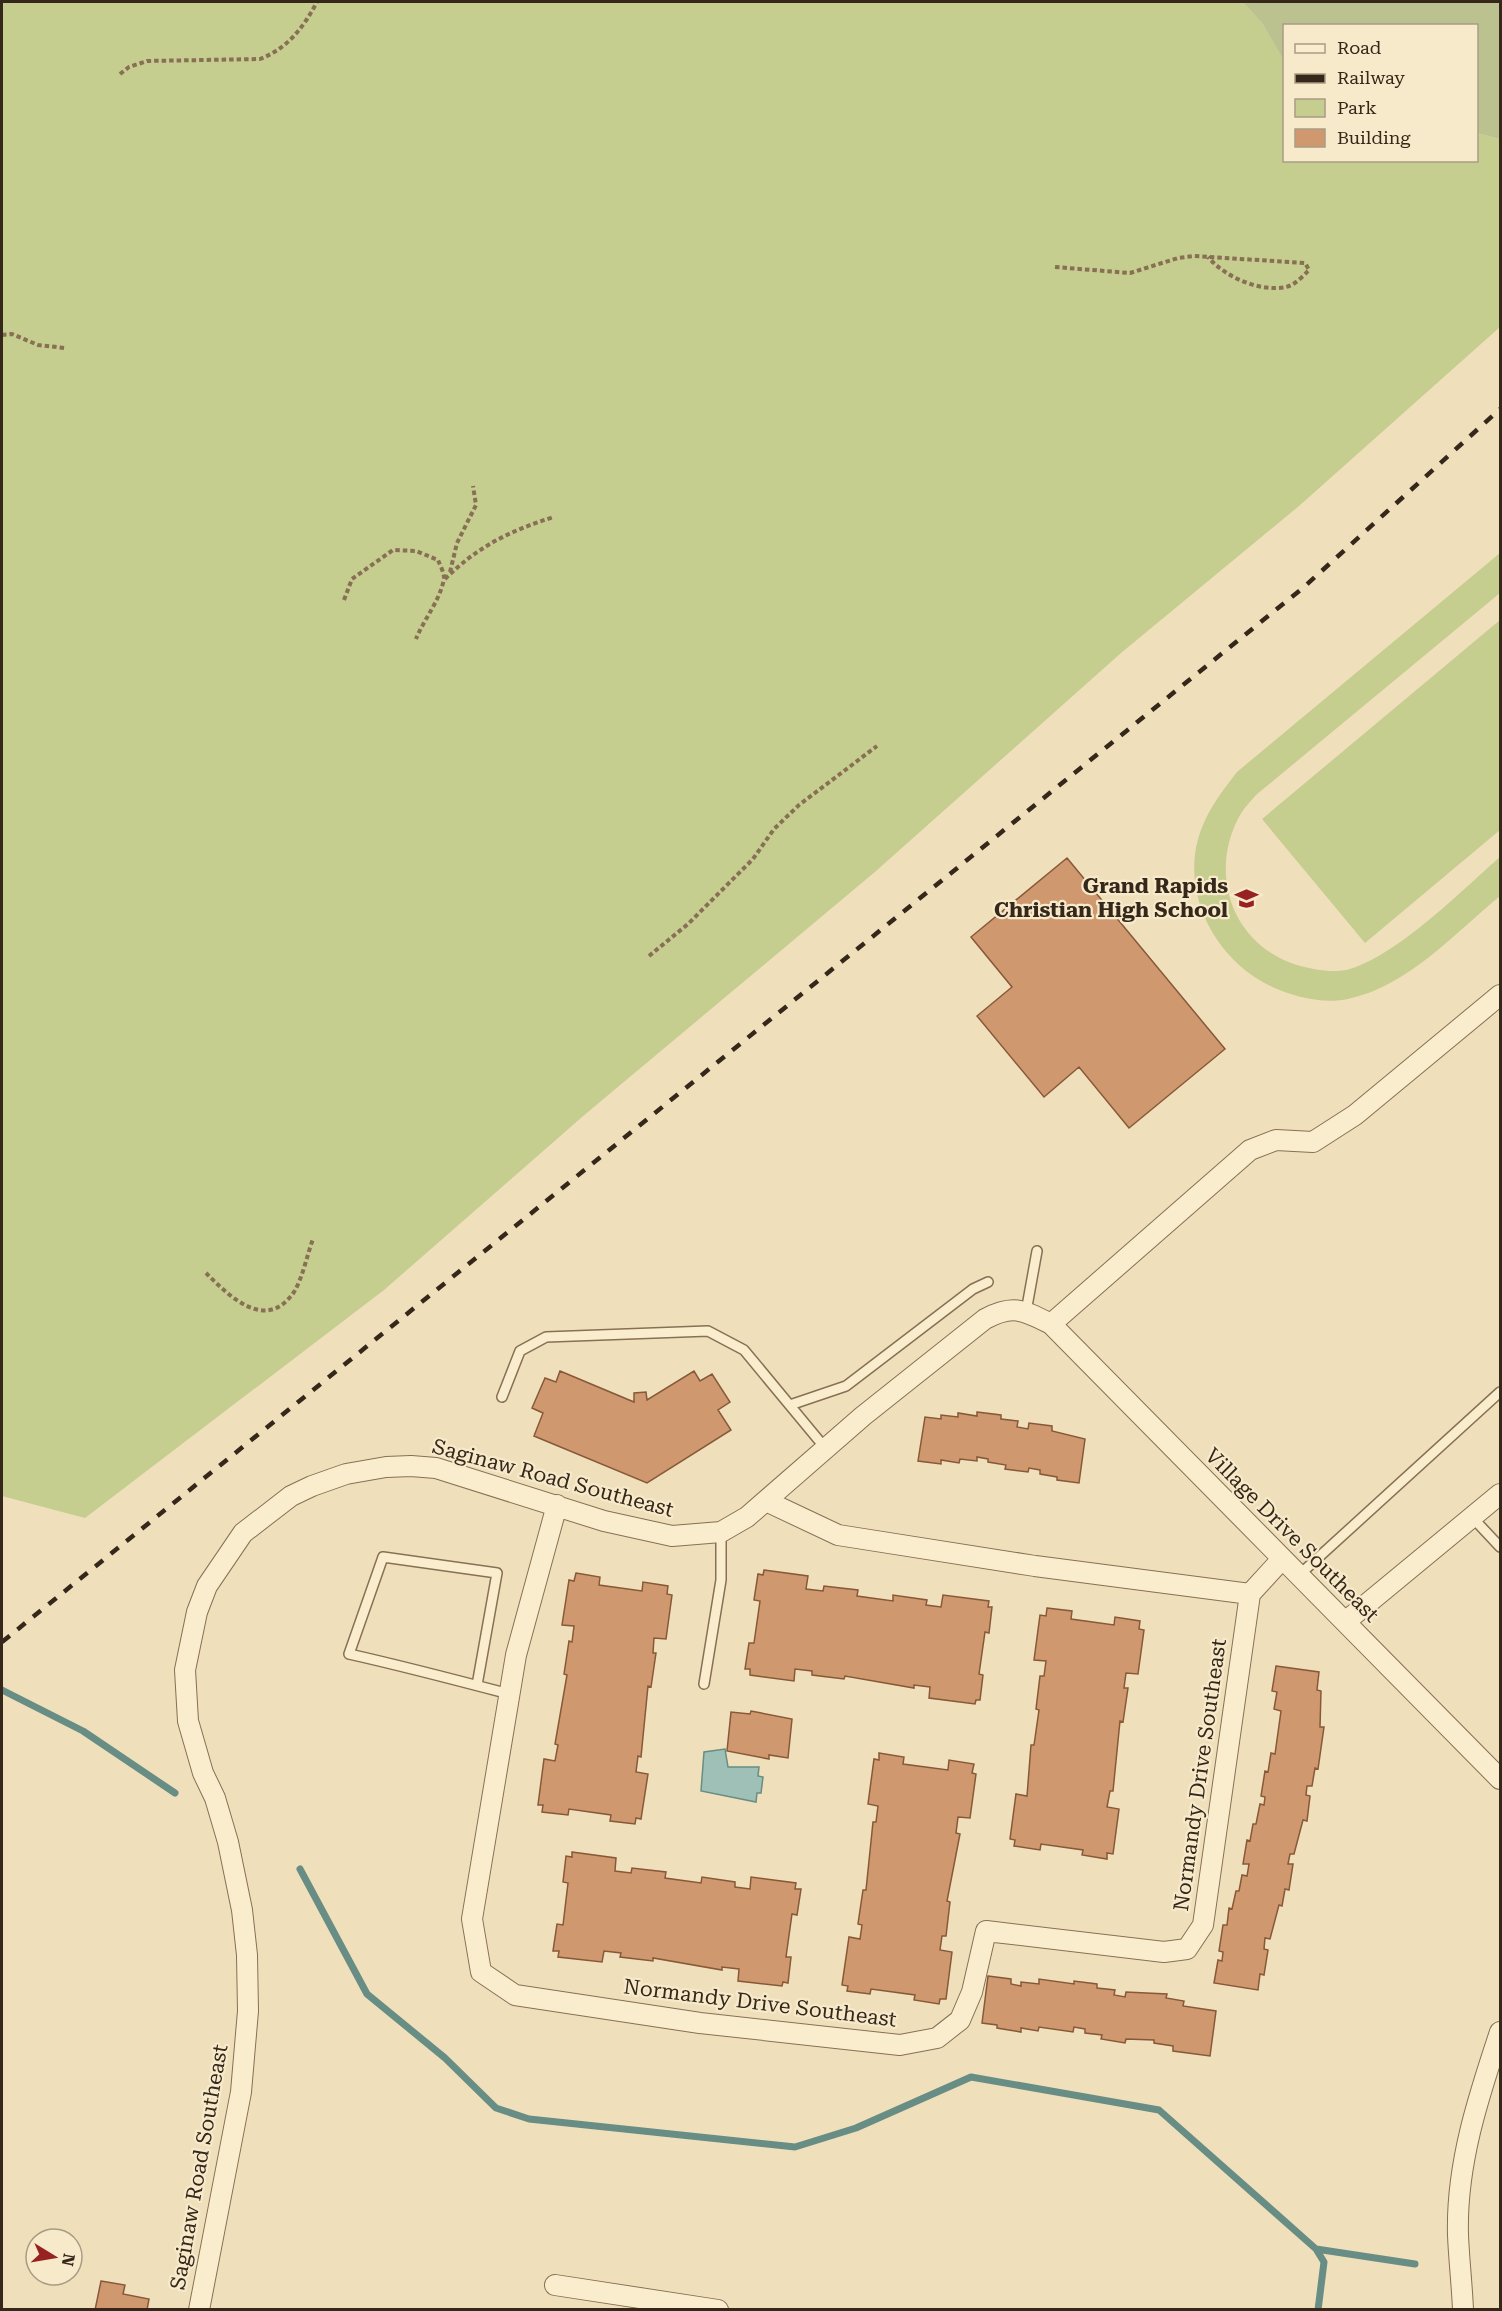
<svg xmlns="http://www.w3.org/2000/svg" width="1502" height="2311" viewBox="0 0 1502 2311" font-family="'Roboto Serif',serif">
	<style>
		.green { fill: #c5cd8f }
		.cemetery { fill: #bbc18f }
		.water { fill: #9fc0b7; stroke: #678d84; stroke-width: 1.5 }
		.lines { fill: none; stroke-linecap: round; stroke-linejoin: round }
		.stream { stroke: #678d84; stroke-width: 7 }
		.building { fill: #d0986f; stroke: #875939; stroke-width: 1.5 }
		.lane-casing { stroke: #877054; stroke-width: 12 }
		.street-casing { stroke: #877054; stroke-width: 22 }
		.path { stroke: #877054; stroke-width: 4; stroke-dasharray: 4.5 3; stroke-linecap: butt }
		.lane { stroke: #faedce; stroke-width: 9 }
		.street { stroke: #faedce; stroke-width: 20 }
		.rail { stroke: #35271a; stroke-width: 4.5; stroke-dasharray: 10 10; stroke-linecap: butt }
		.labels { text-anchor: middle; stroke-width: 4.5; stroke-linejoin: round; paint-order: stroke }
		.poi-label { font-size: 21px; font-weight: bold; fill: #35271a; stroke: #f7eacb; text-anchor: end }
		.street-label { font-size: 21px; fill: #35271a; stroke: #f7eacb }
	</style>
	<rect width="100%" height="100%" fill="#efe0bb"/>
	<path class="green" d="M2,2H1243L1262,23L1284,61V160H1476L1477,133L1500,139V327L1299,506L1121,653L876,871L582,1117L384,1290L85,1518L2,1496Z
		M1500,553V593L1256,795C1250,802 1243,809 1239,817C1208,875 1233,945 1297,965C1312,969 1330,973 1346,970C1395,958 1461,891 1500,857V896C1454,934 1408,986 1348,999C1320,1005 1285,995 1261,981C1209,951 1178,883 1203,825C1211,805 1224,789 1237,772Z
		M1500,620V830L1365,943L1262,819Z"/>
	<path class="cemetery" d="M1243,2H1500V139L1477,133L1476,26H1284V61L1262,23Z"/>
	<path class="water" d="M725,1749L728,1767H759L758,1776L763,1777L761,1793H757L756,1802L701,1791L704,1752Z"/>
	<g class="lines">
		<path class="stream" d="M2,1690L83,1731L175,1793
			M300,1869L367,1994L445,2058L496,2108L529,2119L795,2147L856,2128L971,2077L1159,2110L1316,2249L1415,2264
			M1316,2249L1324,2262L1318,2310"/>
	</g>
	<path class="building" d="M1067,858L1225,1049L1129,1128L1079,1067L1044,1097L977,1016L1012,987L971,937Z
		M560,1371L634,1402V1393L646,1392L647,1400L694,1371L700,1381L712,1374L730,1402L718,1410L731,1430L647,1483L534,1436L543,1413L532,1408L545,1378L556,1382Z
		M977,1412L1001,1415V1419L1018,1421L1017,1427L1028,1429L1029,1423L1052,1426V1431L1085,1439L1079,1483L1057,1480V1477L1040,1474V1470L1029,1468L1028,1472L1005,1469L1006,1465L988,1462V1459L977,1457V1461L960,1459L959,1463L941,1460V1464L918,1461L925,1417L941,1419V1415L958,1417V1413L977,1416Z
		M764,1570L808,1576L806,1589L823,1591L824,1586L858,1590L857,1596L893,1601V1595L927,1600L926,1605L941,1607L943,1595L989,1601L988,1607H992L989,1633L985,1632L979,1674L983,1675L980,1700H976L975,1704L929,1698L930,1687L914,1685V1688L845,1676L844,1679L812,1675V1671L795,1669L794,1681L750,1675V1669H745L749,1643H754L760,1601L754,1600L758,1574L763,1575Z
		M576,1573L600,1577L599,1585L642,1591L643,1582L668,1586L667,1594L672,1595L666,1639L654,1638L653,1653H656L651,1687L648,1686L641,1757L638,1756L636,1772L648,1774L641,1819L636,1818L635,1824L610,1821L611,1815L569,1809L568,1815L542,1812L543,1805H538L544,1759L555,1761L558,1745L555,1744L567,1675L564,1674L569,1641L572,1642L574,1626L562,1625L569,1580L574,1581Z
		M1047,1608L1072,1611L1071,1619L1114,1625L1115,1617L1140,1621L1139,1629L1144,1630L1138,1674L1126,1673L1124,1688H1128L1123,1722L1120,1721L1113,1791H1110L1107,1807L1119,1809L1113,1854L1107,1853V1859L1082,1855L1083,1850L1041,1844L1040,1850L1014,1846L1015,1840L1010,1839L1016,1794L1027,1796L1031,1745H1034L1039,1710L1036,1709L1040,1676H1044L1046,1661L1034,1660L1040,1615L1046,1616Z
		M1276,1666L1319,1672L1317,1690L1321,1691L1320,1727H1324L1318,1769L1315,1768L1312,1786H1307L1306,1795L1310,1796L1307,1821L1303,1820L1294,1854H1290L1288,1864H1293L1289,1890L1285,1889L1282,1906L1279,1905L1270,1939L1265,1938L1264,1949L1268,1950L1264,1975L1260,1974L1258,1990L1214,1983L1218,1960L1222,1961L1223,1952L1219,1951L1223,1925H1227L1229,1908L1232,1909L1236,1891H1239L1242,1875L1247,1876L1249,1864H1243L1247,1840L1250,1841L1253,1824H1256L1260,1804L1264,1805L1265,1797L1261,1796L1265,1771L1268,1772L1271,1753L1275,1754L1281,1711L1274,1709L1277,1692L1272,1691Z
		M751,1711L792,1719L788,1758L769,1755V1759L727,1751L731,1712L750,1714Z
		M879,1753L904,1757L903,1764L948,1770L949,1760L974,1764L972,1773L976,1774L970,1818L958,1817L956,1833L960,1834L947,1901L950,1902L946,1936H942L940,1950L952,1952L946,1999H940L939,2004L914,2000L915,1995L871,1989L870,1994L847,1991L848,1986L842,1985L849,1937L860,1939L862,1925L858,1924L863,1890H866L873,1822H876L878,1806L868,1804L874,1759L879,1760Z
		M572,1852L616,1858L615,1871L631,1873L632,1868L666,1872L665,1878L701,1883L702,1877L735,1882V1887L750,1889L751,1877L796,1883L795,1889H801L797,1915L792,1914L786,1957H791L788,1983L783,1982L782,1986L738,1981L739,1969L722,1967V1970L653,1958V1961L620,1957L621,1953L604,1951L602,1962L558,1957L559,1951H553L557,1924L563,1925L568,1883L563,1882L566,1856L572,1857Z
		M988,1976L1011,1979V1984L1021,1986V1982L1039,1984V1979L1074,1984V1981L1097,1984V1988L1115,1990L1114,1995L1125,1997L1126,1992L1167,1994L1166,1998L1184,2001L1183,2006L1216,2011L1210,2056L1173,2051V2046L1154,2043V2040L1126,2039L1125,2043L1101,2039L1102,2035L1085,2033V2029L1074,2027L1073,2032L1039,2027L1038,2031L1021,2028V2032L997,2028V2025L982,2023Z
		M101,2281L125,2285L123,2294L149,2299L147,2310H95Z"/>
	<g class="lines">
		<defs>
			<path id="lane" d="M1026,1312L1037,1251
				M502,1397L520,1351L546,1337L708,1331L744,1350L826,1449
				M790,1405L846,1386L973,1289L988,1282
				M1472,1517L1500,1547
				M1298,1576L1500,1392
				M704,1684L721,1580V1532
				M477,1685L497,1573L383,1557L349,1654C403,1666 456,1680 509,1694"/>
			<path id="street" d="M1051,1324L1250,1150L1276,1140L1313,1142L1355,1115L1500,995
				M766,1501L838,1535L1035,1566L1250,1594L1282,1559
				M557,1505L516,1655L472,1919L481,1972L515,1995L700,2023L900,2045L937,2038L960,2020L972,1992L986,1931L1164,1952L1187,1949L1203,1925L1250,1594
				M1345,1622L1500,1494
				M555,2285L718,2310
				M199,2310L241,2092L248,2011L247,1955L242,1910L228,1842L215,1798L203,1773L188,1721L185,1670L197,1612L207,1586L243,1533L291,1496L312,1486L346,1474L386,1467L411,1466L436,1468L604,1521L672,1536L721,1532L747,1517L863,1416L985,1319C1013,1304 1023,1310 1051,1324L1500,1779
				M1463,2310C1462,2285 1459,2260 1458,2235C1456,2165 1478,2098 1500,2032"/>
		</defs>
		<use href="#lane" class="lane-casing"/>
		<use href="#street" class="street-casing"/>
		<path class="path" d="M120,74L129,67L147,61L260,59C288,48 303,28 317,2
			M1055,267L1130,273L1178,258L1194,256L1305,263L1309,270C1303,276 1295,285 1286,287C1260,292 1226,278 1208,257
			M2,335L12,334L38,345L65,348
			M450,572L457,543L476,505L473,486
			M445,579C477,547 511,530 554,517
			M344,600L352,579L393,550L416,551L438,560C440,565 444,572 444,578C441,599 424,619 416,639
			M649,956L688,924L753,859L774,829L799,805L877,746
			M206,1273C229,1296 266,1333 294,1292C303,1277 307,1255 313,1239"/>
		<use href="#lane" class="lane"/>
		<use href="#street" class="street"/>
		<path class="rail" d="M2,1642L1304,587L1500,409"/>
	</g>
	<defs>
		<symbol id="school-bare" viewBox="-9 -9 18 18"><path d="M0-5L7-2L0 1L-7-2ZM-4 1L0 2.5L4 1V4Q0 6-4 4Z" fill="#982222" stroke="#f7eacb" stroke-width="2.5" paint-order="stroke"/></symbol>
	</defs>
	<g fill-rule="evenodd">
		<use href="#school-bare" x="1230" y="882" width="33" height="33"/>
	</g>
	<g class="labels">
		<g class="poi-label">
			<text x="1228" y="893">Grand Rapids<tspan x="1228" dy="24">Christian High School</tspan></text>
		</g>
		<g class="street-label">
			<text transform="translate(553 1478) rotate(15)" y="7">Saginaw Road Southeast</text>
			<text transform="translate(1292 1535) rotate(45)" y="7">Village Drive Southeast</text>
			<text transform="translate(1200 1775) rotate(-82)" y="7">Normandy Drive Southeast</text>
			<text transform="translate(760 2003) rotate(7)" y="7">Normandy Drive Southeast</text>
			<text transform="translate(199 2167) rotate(-80)" y="7">Saginaw Road Southeast</text>
		</g>
	</g>
	<rect width="1502" height="2311" fill="none" stroke="#35271a" stroke-width="6"/>
	<rect x="1283" y="24" width="195" height="138" fill="#f7eacb" stroke="#a99c84" stroke-width="1.5"/>
	<rect x="1295" y="44" width="30" height="9" fill="#faedce" stroke="#a99c84" stroke-width="1.5"/>
	<text x="1337" y="54" font-size="18" fill="#35271a">Road</text>
	<rect x="1295" y="74" width="30" height="9" fill="#35271a" stroke="#a99c84" stroke-width="1.5"/>
	<text x="1337" y="84" font-size="18" fill="#35271a">Railway</text>
	<rect x="1295" y="99" width="30" height="18" fill="#c5cd8f" stroke="#a99c84" stroke-width="1.5"/>
	<text x="1337" y="114" font-size="18" fill="#35271a">Park</text>
	<rect x="1295" y="129" width="30" height="18" fill="#d0986f" stroke="#a99c84" stroke-width="1.5"/>
	<text x="1337" y="144" font-size="18" fill="#35271a">Building</text>
	<g transform="translate(54 2257) rotate(101)"><circle r="28" fill="#f7eacb" stroke="#a99c84" stroke-width="1.5"/>
	<path d="M0-4.5L10 22L0 15L-10 22Z" fill="#982222"/>
	<text y="-9" font-size="16" font-weight="bold" text-anchor="middle" fill="#35271a">N</text>
	</g>
</svg>
